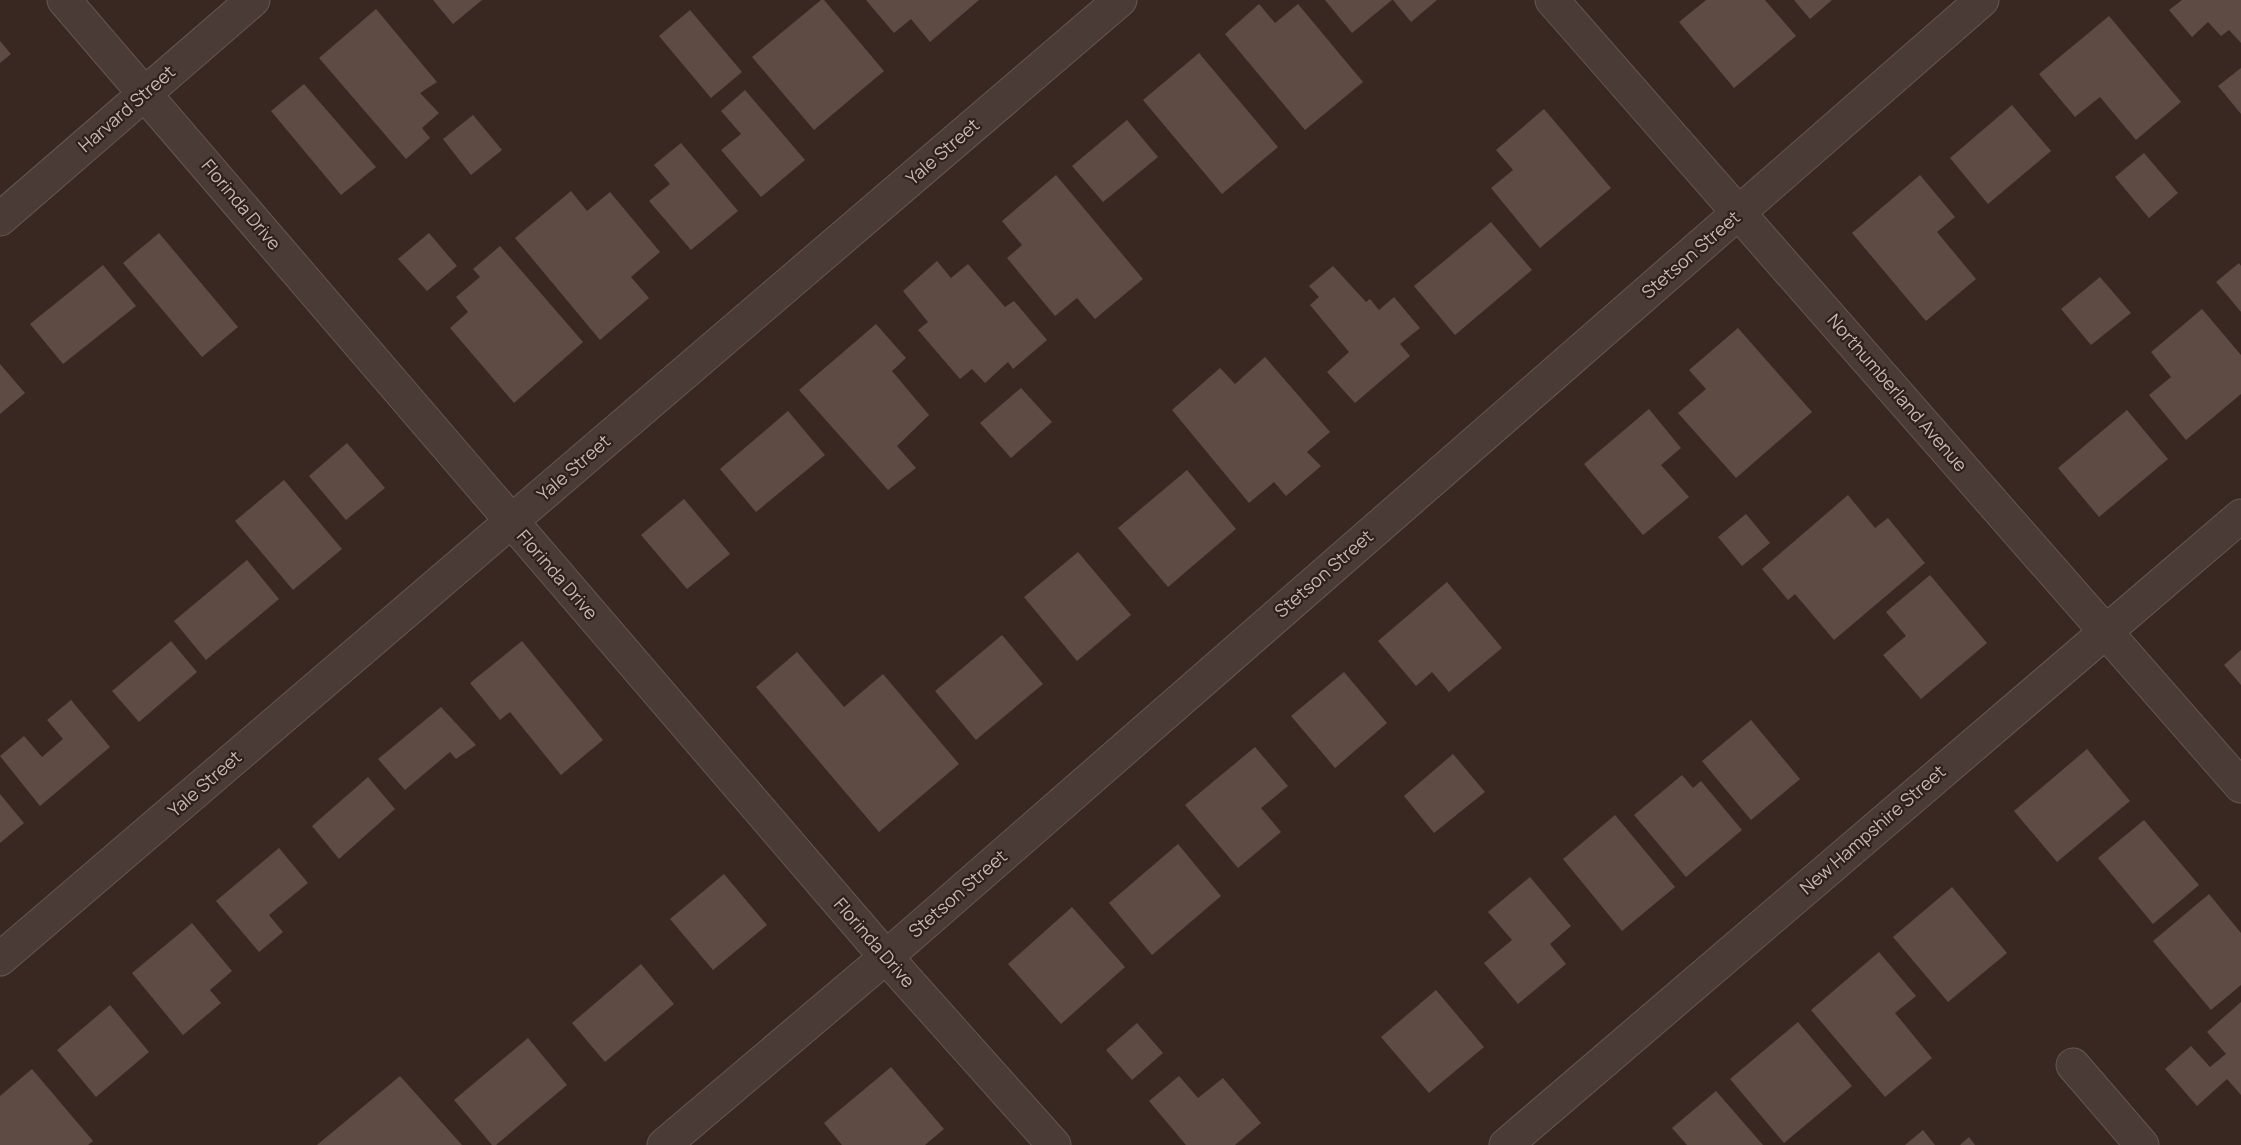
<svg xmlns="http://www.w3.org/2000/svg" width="2241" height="1145" viewBox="0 0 2241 1145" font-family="Manrope,sans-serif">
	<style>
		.building { fill: #5e4b44 }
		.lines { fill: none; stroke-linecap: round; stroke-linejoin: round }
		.minor-casing { stroke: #645751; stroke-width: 35 }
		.minor { stroke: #4a3b36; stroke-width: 33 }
		.labels { text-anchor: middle; stroke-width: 4.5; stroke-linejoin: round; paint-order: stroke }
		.street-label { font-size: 18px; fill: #c6b7b1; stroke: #2e211b }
	</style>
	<rect width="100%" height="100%" fill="#392822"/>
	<path class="building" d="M433,0H482L453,24Z
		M821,0H824L884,71L814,130L752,57Z
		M866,0H979L930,42L911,19L894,33Z
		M1325,0H1392L1352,33Z
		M1393,0H1437L1411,22Z
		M1706,0H1765L1796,36L1734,88L1679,22Z
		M1794,0H1832L1810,19Z
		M2182,0H2241V43L2229,30L2221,36L2208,22L2192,37L2169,10Z
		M1259,4L1275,23L1298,4L1363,82L1305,130L1225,34Z
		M376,9L437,82L420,93L439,113L422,128L430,138L406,159L319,58Z
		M690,10L742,72L711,98L659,36Z
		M2109,16L2181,102L2136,140L2100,97L2075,117L2039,74Z
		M0,41L11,54L0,63Z
		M1199,53L1278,147L1222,194L1143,100Z
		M2241,68V114L2218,86Z
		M304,84L376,167L341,195L271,111Z
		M745,90L805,160L761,197L721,150L741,134L721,111Z
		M2012,105L2051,151L1988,204L1950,158Z
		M1544,109L1611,188L1540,248L1491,188L1513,170L1496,150Z
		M473,115L502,150L471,175L443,139Z
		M1127,120L1158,157L1103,202L1072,166Z
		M681,143L738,211L691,250L649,201L670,184L654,165Z
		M2144,153L2178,193L2149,218L2115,177Z
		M1056,175L1143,279L1095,319L1077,298L1055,316L1007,258L1022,245L1002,221Z
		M1920,175L1955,217L1937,232L1976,279L1926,321L1852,233Z
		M571,191L587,211L610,192L660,252L631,277L649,298L600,340L515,238Z
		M1491,222L1532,270L1455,335L1414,286Z
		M159,233L238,327L202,357L123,263Z
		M429,233L457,266L427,291L398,259Z
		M500,246L583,342L514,403L450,328L468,312L456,297L480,277L473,269Z
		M937,261L951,278L968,264L1005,307L1014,301L1047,340L1013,369L1008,362L985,383L972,369L960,379L918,330L928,322L903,291Z
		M2239,263L2241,266V312L2216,282Z
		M103,265L136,306L63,364L30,324Z
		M1333,266L1366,302L1370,299L1379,310L1394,297L1420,328L1400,344L1410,356L1355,403L1327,372L1349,352L1310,305L1319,297L1309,286Z
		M2100,277L2131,313L2091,345L2061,309Z
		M2202,309L2241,355V394L2186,440L2149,395L2171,377L2151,352Z
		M876,324L906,358L892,371L929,415L897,446L916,468L888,490L799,390Z
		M1738,328L1812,412L1736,478L1678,413L1706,389L1689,370Z
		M1265,357L1330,432L1307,452L1321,466L1286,496L1274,482L1249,503L1172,410L1220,368L1235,384Z
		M0,364L25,393L0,414Z
		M1021,388L1052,422L1011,458L980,423Z
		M1649,409L1681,448L1661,465L1689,497L1643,535L1584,464Z
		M2127,410L2168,459L2099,517L2058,468Z
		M788,411L825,455L756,512L720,469Z
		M347,443L385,488L346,520L309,476Z
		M1187,470L1236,529L1168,587L1118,528Z
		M284,480L342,549L293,590L235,521Z
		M1848,495L1875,528L1888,518L1925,563L1834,640L1795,594L1788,600L1762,569Z
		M684,499L730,554L687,589L641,535Z
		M1746,514L1770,543L1742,566L1718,537Z
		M1078,552L1131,615L1077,661L1024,597Z
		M247,560L279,599L206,660L174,621Z
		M1930,575L1987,643L1921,699L1883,655L1906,636L1886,612Z
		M1447,582L1502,648L1449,692L1432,672L1416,686L1378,641Z
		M1002,635L1043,684L976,740L935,691Z
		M171,641L197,672L139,722L112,691Z
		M522,641L603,740L561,775L510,712L500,720L470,683Z
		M2241,650V685L2224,665Z
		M797,652L844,707L883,674L959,764L879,832L756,687Z
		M1344,672L1387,723L1335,768L1291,716Z
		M71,700L110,747L40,806L0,756L24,736L42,757L63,739L47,720Z
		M441,707L476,745L456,759L450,752L405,790L378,759Z
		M1751,720L1800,779L1751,820L1702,761Z
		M1255,747L1288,786L1261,808L1281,832L1238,868L1185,805Z
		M2087,749L2130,801L2057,862L2014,811Z
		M1453,754L1485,792L1434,833L1404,796Z
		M1682,775L1693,788L1701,781L1742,830L1686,877L1634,815Z
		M368,777L395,809L339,859L312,826Z
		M0,794L24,823L0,843Z
		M1615,815L1675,887L1622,931L1563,859Z
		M2144,820L2199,885L2153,924L2098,858Z
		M1178,844L1221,896L1152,955L1109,903Z
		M279,848L308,883L269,915L283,932L259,952L216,901Z
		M724,874L767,925L713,970L670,919Z
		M1530,877L1571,926L1550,944L1566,964L1518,1004L1484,963L1512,940L1488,912Z
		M1952,887L2007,953L1948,1002L1893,937Z
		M2209,894L2241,933V985L2211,1010L2153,941Z
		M1072,907L1125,967L1061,1024L1008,964Z
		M192,923L232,971L210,990L221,1003L183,1035L132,973Z
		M1879,952L1916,996L1895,1013L1932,1058L1885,1097L1811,1010Z
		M641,964L674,1004L605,1062L572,1023Z
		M1436,990L1484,1047L1429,1093L1381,1037Z
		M2241,1002V1095L2227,1079L2197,1106L2165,1069L2191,1046L2210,1067L2226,1054L2207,1032Z
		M110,1005L149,1052L96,1097L57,1050Z
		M1798,1022L1852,1086L1784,1143L1730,1079Z
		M1137,1023L1163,1053L1132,1080L1106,1050Z
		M528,1038L567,1085L496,1145H492L454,1100Z
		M891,1067L944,1129L925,1145H842L824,1123Z
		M32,1069L93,1141L88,1145H0V1096Z
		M400,1076L462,1145H317Z
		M1179,1076L1198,1098L1223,1078L1261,1123L1235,1145H1186L1149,1101Z
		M1716,1091L1763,1145H1687L1672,1128Z
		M1923,1130L1935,1145H1905Z
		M1969,1137L1975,1145H1960Z"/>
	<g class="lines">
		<defs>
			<path id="minor" d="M64,0L886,957L1054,1145
				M1552,0L2241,786
				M0,219L253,0
				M0,959L1120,0
				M2073,1065L2142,1145
				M664,1145L886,957L1982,0
				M1506,1145L2241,516"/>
		</defs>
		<use href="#minor" class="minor-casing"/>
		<use href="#minor" class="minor"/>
	</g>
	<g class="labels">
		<g class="street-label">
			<text transform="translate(127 109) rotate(-41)" y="6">Harvard Street</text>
			<text transform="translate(943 152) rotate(-41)" y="6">Yale Street</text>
			<text transform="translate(241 205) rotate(50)" y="6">Florinda Drive</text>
			<text transform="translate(1691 255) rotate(-41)" y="6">Stetson Street</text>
			<text transform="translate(1897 393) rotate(49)" y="6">Northumberland Avenue</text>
			<text transform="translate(574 468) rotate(-41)" y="6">Yale Street</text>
			<text transform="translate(1324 574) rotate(-41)" y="6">Stetson Street</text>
			<text transform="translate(557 575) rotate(49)" y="6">Florinda Drive</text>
			<text transform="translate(205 784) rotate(-41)" y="6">Yale Street</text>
			<text transform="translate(1873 830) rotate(-41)" y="6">New Hampshire Street</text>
			<text transform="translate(958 894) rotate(-41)" y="6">Stetson Street</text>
			<text transform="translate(874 943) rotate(49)" y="6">Florinda Drive</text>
		</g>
	</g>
</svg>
